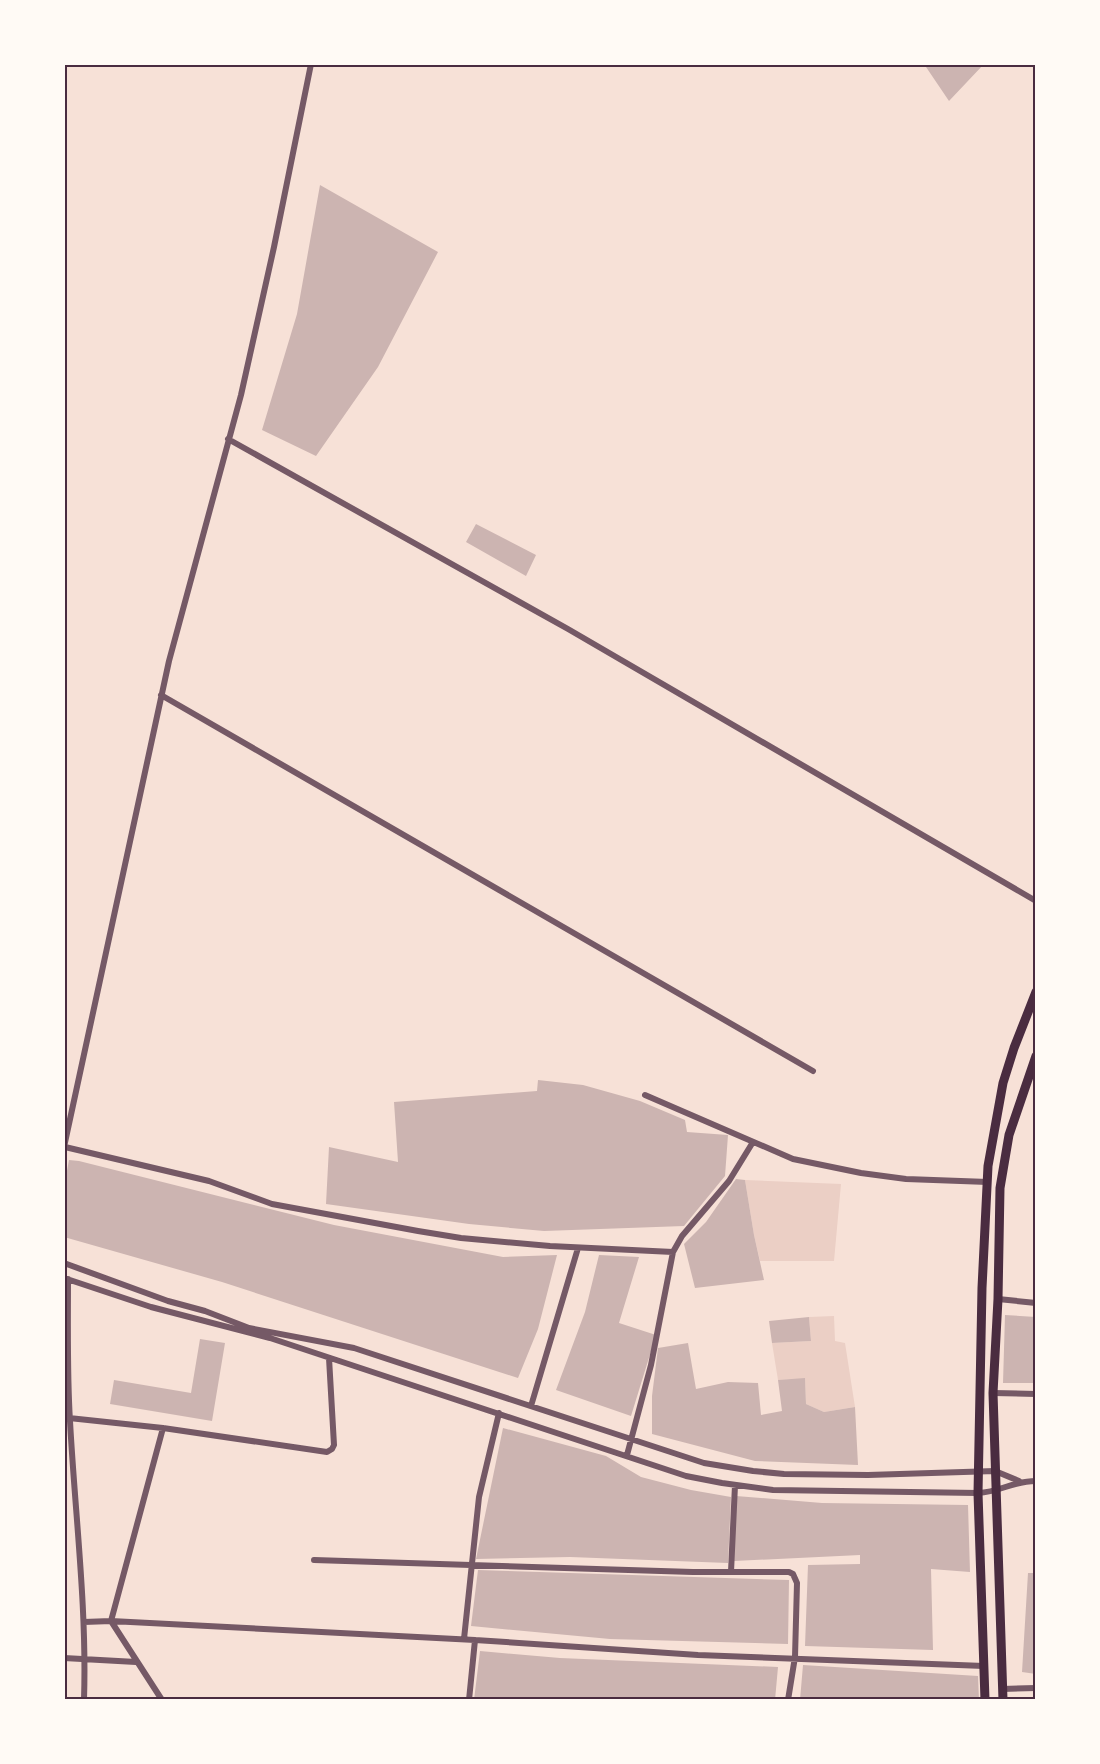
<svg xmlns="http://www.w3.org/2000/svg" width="1100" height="1764" viewBox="0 0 1100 1764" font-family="'Nunito Sans',sans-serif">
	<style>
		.green { fill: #ebcfc5 }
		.building { fill: #ccb4b1 }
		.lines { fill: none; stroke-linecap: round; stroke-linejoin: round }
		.minor { stroke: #755966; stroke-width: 6 }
		.secondary { stroke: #4a2c40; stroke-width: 9 }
		.neatline { fill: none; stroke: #4a2c40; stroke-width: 2 }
	</style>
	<rect width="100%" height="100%" fill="#f7e1d7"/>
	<path class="green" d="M745,1180L841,1184L834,1261H760L754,1235Z
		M834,1316L835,1341L845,1343L855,1407L824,1412L806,1404L805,1379L778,1380L772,1343L811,1341L809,1317Z"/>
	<path class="building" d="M924,64H984L949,101Z
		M320,185L438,252L378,367L316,456L262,430L297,314Z
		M476,524L536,555L526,576L466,542Z
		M538,1080L583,1085L640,1101L685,1120L687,1132L728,1135L725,1176L684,1226L544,1231L469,1224L326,1204L329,1147L398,1162L394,1102L537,1091Z
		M69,1160L79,1161L334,1225L503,1257L557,1255L538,1329L518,1378L222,1282L64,1237V1187Z
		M736,1179L745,1180L754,1235L764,1280L695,1288L684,1244L706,1222Z
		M599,1255L639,1257L619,1323L656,1335L631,1416L556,1390L585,1312Z
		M1005,1315L1036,1317V1383H1003Z
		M809,1317L811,1341L772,1343L769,1321Z
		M200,1339L225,1343L212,1421L110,1404L114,1380L191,1393Z
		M688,1343L696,1389L728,1382L758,1383L761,1415L782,1411L778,1380L805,1378L806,1404L824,1412L855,1407L858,1465L755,1461L652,1434V1396L658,1348Z
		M503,1428L606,1456L641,1477L691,1490L731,1497L728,1563L570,1557L476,1559Z
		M736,1496L822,1503L968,1505L970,1572L931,1569L933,1650L805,1646L808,1565L860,1564V1555L734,1561Z
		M478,1570L789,1580L788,1644L610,1639L471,1626Z
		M1028,1573H1036V1674L1022,1672Z
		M480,1651L560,1658L778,1667L775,1700H474Z
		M803,1665L978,1676L979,1700H800Z"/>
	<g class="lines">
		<path class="minor" d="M228,439L568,629L1036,901
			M161,695L813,1071
			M645,1095L793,1159L861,1173L906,1179L988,1182
			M64,1147L169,661L241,395L274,247L311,64
			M65,1147L209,1181L272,1204L418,1231L461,1238L550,1246L673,1252
			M64,1263L168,1301L205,1311L249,1328L354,1348L704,1463L753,1471L784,1474L868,1475L995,1471L1019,1481
			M64,1278L151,1307L270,1338L686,1476L722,1483L773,1490L978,1493C1001,1492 1012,1481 1036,1481
			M68,1279C68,1326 67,1374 70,1421C75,1514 87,1607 84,1700
			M998,1299L1036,1303
			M993,1393L1036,1394
			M531,1406L578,1248
			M64,1413L69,1418L163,1428L327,1452L332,1449L334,1445L329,1358
			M627,1455L651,1365L673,1252L682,1236L729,1181L753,1142
			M314,1560L693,1572H789L793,1574L797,1583L795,1657L788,1700
			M731,1572L735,1485
			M84,1622L111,1621L475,1640L698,1655L984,1666
			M464,1639L479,1497L499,1413
			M64,1658L136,1662
			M1002,1689L1036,1688
			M162,1700L111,1621L163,1428
			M469,1700L475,1640"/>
		<path class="secondary" d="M985,1700L978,1493L982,1288L988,1166L1003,1083L1014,1048L1036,992
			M1003,1700L993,1393L998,1299L1000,1188L1009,1135L1036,1056"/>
	</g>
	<rect width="1100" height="1764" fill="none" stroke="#fffaf5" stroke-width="132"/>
	<rect x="66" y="66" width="968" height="1632" class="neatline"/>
</svg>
